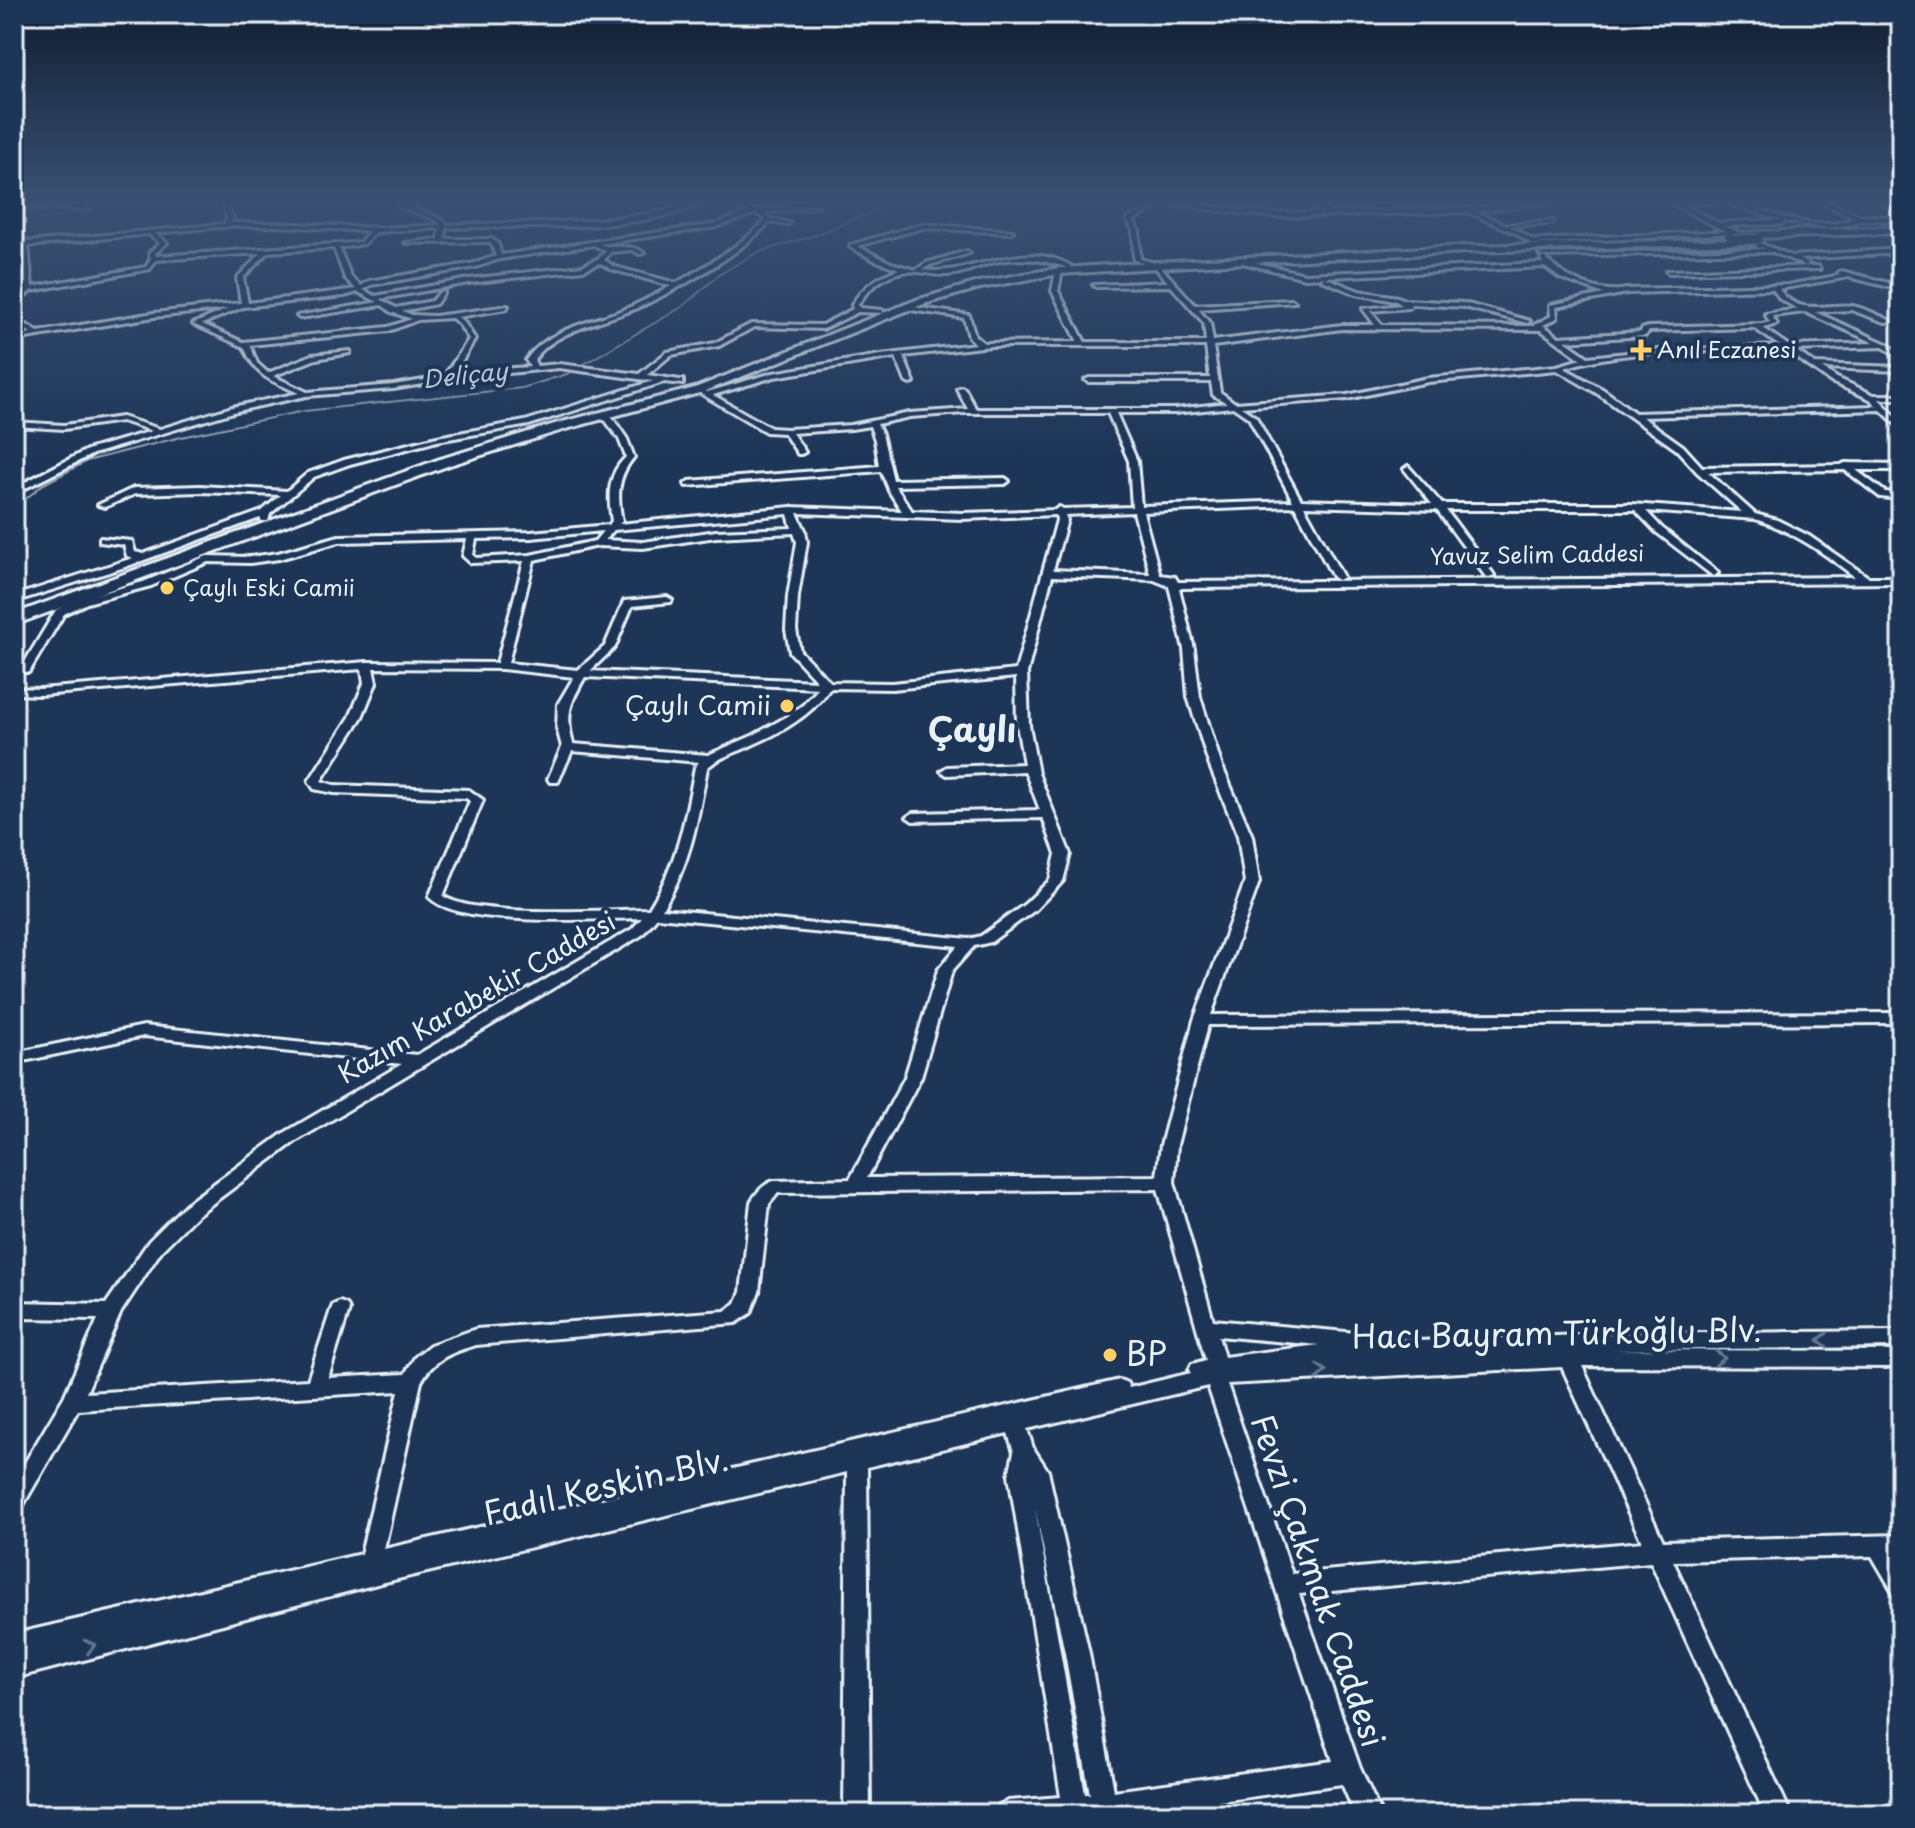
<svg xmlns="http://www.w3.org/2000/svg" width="1915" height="1828" viewBox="0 0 1915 1828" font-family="'Playpen Sans',sans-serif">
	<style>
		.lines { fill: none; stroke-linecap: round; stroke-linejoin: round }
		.stream { stroke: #95a4b5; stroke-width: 2 }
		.minor-casing { stroke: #e8f1f8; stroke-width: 6 }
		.major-casing { stroke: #e8f1f8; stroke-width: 6 }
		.highway-casing { stroke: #e8f1f8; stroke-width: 6 }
		.minor { fill: #1d3557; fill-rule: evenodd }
		.major { fill: #1d3557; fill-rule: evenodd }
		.highway { fill: #1d3557; fill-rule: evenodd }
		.highway-bridge-casing { stroke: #e8f1f8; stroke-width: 12; stroke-linecap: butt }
		.highway-bridge { stroke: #1d3557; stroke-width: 9 }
		.oneway { stroke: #64778f }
		.poi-dot { fill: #ffd166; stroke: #1d3557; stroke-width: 3 }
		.labels { text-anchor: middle; stroke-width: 8; stroke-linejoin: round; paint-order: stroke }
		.far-poi-label { font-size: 22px; fill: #e8f1f8; stroke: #1d3557; text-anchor: start }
		.far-street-label { font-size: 22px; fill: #e8f1f8; stroke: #1d3557 }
		.far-water-label { font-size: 24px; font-style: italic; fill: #b7c4d1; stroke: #1d3557 }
		.poi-label { font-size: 26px; fill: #e8f1f8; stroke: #1d3557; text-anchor: end }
		.street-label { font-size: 26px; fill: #e8f1f8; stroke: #1d3557 }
		.near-street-label { font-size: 32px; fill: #e8f1f8; stroke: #1d3557 }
		.near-poi-label { font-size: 32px; fill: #e8f1f8; stroke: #1d3557; text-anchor: start }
		.district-label { font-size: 34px; font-weight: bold; fill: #e8f1f8; stroke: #1d3557 }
	</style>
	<rect width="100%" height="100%" fill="#1d3557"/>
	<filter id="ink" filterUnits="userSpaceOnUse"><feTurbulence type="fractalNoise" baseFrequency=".0125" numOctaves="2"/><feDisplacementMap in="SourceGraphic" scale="16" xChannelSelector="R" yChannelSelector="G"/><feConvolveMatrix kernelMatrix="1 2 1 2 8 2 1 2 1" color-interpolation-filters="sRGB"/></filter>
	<g filter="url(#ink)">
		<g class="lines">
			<path class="stream" d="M14,515L21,503L42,485L87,461L181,437L304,411L522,388L567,374L682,307L720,274L756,253L816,235L898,201"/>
			<defs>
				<path id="minor" d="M398,201H404L405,205L442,219L446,225C533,221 617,227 701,201H710C632,236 529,224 446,228L445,239H492L498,244L501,255L715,224L749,212L732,201H739L754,210L818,207L763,213L771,219L790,223L787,225L770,222C735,258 687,284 642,306C610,321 554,329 534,360L537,366L559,364L639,374L667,352L715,343L751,324L822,325L853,309L852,305C862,286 879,276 899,269L874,260L850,247V245L923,224L1013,231L1010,233L923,228L857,246L891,263L916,270L926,263L967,251L970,253L930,265L922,270C973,277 1021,237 1071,266L1068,268C1042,259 1014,256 988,264C973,268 961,275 946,275C932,276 915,269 902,272C885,275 866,290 858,305L860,308L882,310L884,313L858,312L823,329L754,327L719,346L671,355L647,375L680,380H683V384L664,382L529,425L437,441L350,464L314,477L270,514L268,521H262L260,518L125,567L14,602V596L133,558L127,556L124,545L100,542V538L132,541L135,552L143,554L262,511L281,495L200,492L135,494L105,507L98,505L134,488L200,486L287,491L308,473L344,460L437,437L525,421L653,381L559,368L460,378L393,389L306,396L237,411L93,454L14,494V488L87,450L152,431L122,421L64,429L14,426V422L64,425L122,417L160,429L232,407L299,393C269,379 259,380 244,347L193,324L228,309L154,317L14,340V336L31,333L14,322V317L38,332L154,313L241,303L237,278L261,253L156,260L150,269L31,291L24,296L22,293L14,294V290L26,288L22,244L14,233V227L27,242L225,224L227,217L223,205L226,203L233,217L230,223H276L382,228L440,225L438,221L401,207ZM756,213L766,220C740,246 708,265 676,283L615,267L604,260L611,252L633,250L639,254L644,253C631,242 615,251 600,244L716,227ZM231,226H276L370,231L360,242L352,243L156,256L155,253L167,243L155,233ZM440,228L439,239L405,243L489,242L492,245L496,256L475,263L369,281L361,286L351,277L339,248L364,244L376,232ZM149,234L160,243L149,253L151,258L146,267L32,287L28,246ZM594,245L606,251L599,258L582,266L469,279L375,296L363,290L371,285L476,267L500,259ZM334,248L345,278L356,289L248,303L243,278L268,252ZM600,263L611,269L671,286C655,295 638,304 620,311C588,323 547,330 526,360L530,367L455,372L475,339L464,322L458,317L506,309L508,306L435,316L412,315L402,311L436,304L444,292H440L432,301L396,308L380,299L469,283L583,270ZM358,292L378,302L297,316L300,318L382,305L391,312L412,319L388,327L243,342L202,324L243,307L344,296ZM452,318L459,324L469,339L447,372L449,376L393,385L307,392L273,376L316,359L350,353V351L312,355L268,373L257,363L250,345L389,331L418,320Z
					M1162,201L1273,213L1324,212L1310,201H1316L1331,212L1467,208L1577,201L1474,211L1506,225L1554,221L1552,224L1510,226L1533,240L1733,231L1736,233L1532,244L1516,233L1468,212L1273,217L1164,204L1133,220L1139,231L1140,259L1158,264L1195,305L1292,300L1295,302L1198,309L1210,323L1213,341L1342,325H1375L1363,309L1402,305L1396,301L1356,294L1322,280L1324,277L1359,291L1398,297L1404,300L1464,303L1530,321L1527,323L1464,307L1410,304L1411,306L1408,308L1370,311L1382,325L1535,326L1536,324L1551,316L1550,305L1604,294L1560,278L1545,267L1305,278L1234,261L1236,258L1305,274L1543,263L1541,259L1544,257C1564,278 1597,295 1627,289L1788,285L1841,275L1838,273L1841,271L1901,286V290L1849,277L1779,289C1798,317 1825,303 1852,306C1864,308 1878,315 1889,320V322H1885L1851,310L1815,312L1887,344L1901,353V358L1883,347L1795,350L1815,364L1901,367V371L1822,368L1837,378L1874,395H1901V399H1879L1901,422V429L1881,410L1642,417L1683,446L1702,467L1841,465L1845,463L1901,464V470H1856L1885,492L1901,493V499L1880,497L1845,470L1708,472L1755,514L1777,520L1809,536L1868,577H1901V583L1179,588L1194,649L1200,697L1221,764L1252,836L1259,882L1211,1015L1901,1013V1023L1208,1025L1177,1145L1174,1182L1213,1320L1379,1335L1386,1337L1388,1342L1609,1334L1901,1331V1347L1608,1350L1901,1351V1367L1582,1366L1663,1541L1901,1535V1555H1896L1901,1563V1595L1893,1592L1872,1556L1673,1561L1791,1814H1765L1651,1562L1299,1594L1360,1768L1381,1814H1355L1342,1784L1129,1814H995L999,1805L1008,1801L1061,1797L1009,1475L1014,1452L1008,1433L867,1467L870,1814H844L847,1472L381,1583L14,1678V1634L361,1554L399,1391L78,1410L22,1507L14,1510V1481L64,1397L98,1319L14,1318V1302L106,1304L149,1241L185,1205L284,1133L402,1064L144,1036L14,1063V1053L144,1026L417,1055L632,929L642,918C598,919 458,928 429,897L470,801L466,798L334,793L314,789L309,781L350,717L364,683L362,669L40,695L14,694V688L40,689L367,662L497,663L524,561L471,563L463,556L467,539L339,542L279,559L250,563L208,562L151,586L87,603L64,614L29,672H21L20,670L56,610L79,599L143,582L207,556L250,557L278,553L339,536L531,532L609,525L612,521C608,497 607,475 626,457L619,439L606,421L594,416L598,414L612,417L627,439L634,457C617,477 617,496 622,521L619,524L791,507L902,511L889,491L881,471L686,486L685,484L689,481L879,466L875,440L870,426L851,429L792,433L805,452L801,454H798L784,433L766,432L695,390L699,388L707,392L773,373L880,355L976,344L969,337L964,318L904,309L906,306L969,315L975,336L984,343L1078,342L1052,291L1056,271L1059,269L1062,271L1058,291L1085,342H1206L1204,323L1171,286L1096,287L1093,285L1168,282L1154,266L1134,260L1133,231L1127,219ZM1773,289L1780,299L1798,309L1765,314L1770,322L1762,324L1649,327L1642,329L1641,332L1559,337L1543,325L1557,318L1556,307L1627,293ZM1805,312L1875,343L1789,346L1763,328L1777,324L1772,316ZM1754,328L1780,346L1656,350L1588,357L1565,341L1645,336L1649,331ZM1342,329L1541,330L1581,359L1557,366L1428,378L1347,395L1235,403L1220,392L1213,346ZM991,346H1206L1210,378H1089L1085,380L1089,382H1211L1213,395L1227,403L1175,409H976L965,389L961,387L957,389L968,409L910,413L851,425L787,429L771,428L713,395L774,377L896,357L906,382L910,384L914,382L903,356ZM1786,350L1831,382L1870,399L1877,406L1635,413L1604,390L1564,368C1632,347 1715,352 1786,350ZM1557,370L1598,394L1677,450L1697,472L1742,512L1631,504H1442L1408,466L1404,469L1432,504L1301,500L1256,417L1241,407L1347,399L1428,382ZM1233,407L1249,418L1293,501L1141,506L1137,461L1116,413H1175ZM965,413H1108L1129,461L1132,507L1063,509L1059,507L1055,510L963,513L912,511L895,486L1005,484L1009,481L1005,478L893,480L882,434L877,424L910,417ZM1295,506L1333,577L1338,580L1343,577L1304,506L1437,510L1486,577L1489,578L1494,575L1446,510H1635L1656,532L1713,576L1718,573L1716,571L1662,528L1646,511L1755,519C1793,531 1824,553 1855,577L1178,582L1175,577L1160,575L1143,512ZM1134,512L1150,574L1053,570L1067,520L1065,515ZM797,513L963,519L1056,515L1057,520L1016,670L892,683L830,682L800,651L796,630L798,596L807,542L805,530ZM788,514L792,528L716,531L643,542L605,540L614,530ZM603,531L595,541L530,555L476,558L473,555L476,539L531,538ZM794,533L797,542L788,596L786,630L790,652L817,681L590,671L615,647L632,606L671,602L672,600L667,597L624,601L605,646L578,670L508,663L534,560L598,546L643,548L716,537ZM1052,576L1154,580L1169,586L1184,649L1188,697L1209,764L1238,836L1245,882L1194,1020L1161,1145L1157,1176L867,1178L921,1077L952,971L974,946L991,942L1035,910L1063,881L1070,854L1038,773L1029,725L1027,673ZM373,668L502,669L574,677L558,704L557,728L562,747L548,779L550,782H558L572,751L699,762L695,767C686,817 677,866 649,909C606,910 475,918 443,896L483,800L469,790L334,785L321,781L362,717L376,683ZM585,677L819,688L803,705L788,716L752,736L708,755L573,744C565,714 570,703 585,677ZM1016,677L1017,725L1024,764L947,767L941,771L947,775L1025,771L1040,810L913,813L907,817L913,821L1043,818L1056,854L1050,880L1025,904L981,936L969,939L662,909C690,867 698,818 707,768C716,759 729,755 741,750C773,736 810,719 830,688L892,689ZM657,917L958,946L938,970L905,1077L850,1179L774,1181C765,1183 756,1193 751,1202L741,1292L736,1303L725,1311L476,1329L430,1345L415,1357L405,1374L328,1378L349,1310L347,1305L340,1302L333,1305L331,1310L308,1380L86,1393L121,1312L161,1251L197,1215L296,1141L642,935ZM1158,1189L1206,1360L1192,1364L1189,1370L1191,1373L1129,1388L1127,1383L1120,1380L384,1549L421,1382C433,1359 452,1352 476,1345L736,1323L751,1313L759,1292L769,1204L778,1193ZM1218,1336L1319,1345L1224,1357ZM1562,1367L1642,1542L1292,1574L1227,1384ZM1208,1386L1333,1761L1114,1791L1089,1653L1048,1471L1033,1448L1027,1429ZM1035,1508L1065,1653L1090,1794H1085Z
					M1395,201H1402L1399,203Z
					M1672,201C1691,201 1716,198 1734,202C1775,212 1813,235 1855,218L1818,201H1826L1861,216L1901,217V221L1861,220L1847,225L1828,228L1784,221L1782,224L1719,226L1717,223L1781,220L1726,203L1670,204Z
					M1876,201H1884L1901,207V211Z
					M18,205H86L90,209L16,208Z
					M1762,244L1792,256L1901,249V253L1798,259L1808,263L1806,266L1773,252L1542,256L1539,254L1765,249L1759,246Z
					M1818,266L1820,269L1669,273L1666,271Z"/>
				<path id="major" d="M1666,201H1674L1766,246L1759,248Z"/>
				<path id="highway" d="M1901,227V233L1728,239L1724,236L1728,233Z
					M1740,239L1743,244L1467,252L1206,265L1059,274L980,288L924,304L703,392L566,429L450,465L14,625V614L440,459L558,423L695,388L916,300L979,282L1059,268L1206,259L1467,246Z"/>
			</defs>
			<use href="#minor" class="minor-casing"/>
			<use href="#major" class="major-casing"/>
			<use href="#highway" class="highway-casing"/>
			<use href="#minor" class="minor"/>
			<use href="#major" class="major"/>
			<use href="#highway" class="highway"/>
			<defs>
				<path id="highway-bridge" d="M1734,240L1758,239"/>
			</defs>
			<use href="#highway-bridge" class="highway-bridge-casing"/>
			<use href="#highway-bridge" class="highway-bridge"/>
		</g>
		<defs><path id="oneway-chevron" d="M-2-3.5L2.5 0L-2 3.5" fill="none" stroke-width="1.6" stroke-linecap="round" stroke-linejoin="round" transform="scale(2)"/></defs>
		<g class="oneway">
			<use href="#oneway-chevron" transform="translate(1823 1340) rotate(180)"/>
			<use href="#oneway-chevron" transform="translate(1720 1358)"/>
			<use href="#oneway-chevron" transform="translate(1321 1371) rotate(-3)"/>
			<use href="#oneway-chevron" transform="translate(90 1646) rotate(-14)"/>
		</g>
	</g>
	<linearGradient id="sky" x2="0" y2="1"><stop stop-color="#101d30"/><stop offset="0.44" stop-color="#3a5174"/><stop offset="1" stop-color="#3a5174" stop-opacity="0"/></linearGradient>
	<rect width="1915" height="457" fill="url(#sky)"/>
	<g class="poi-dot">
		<path d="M1637 338h8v8h8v8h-8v8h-8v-8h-8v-8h8z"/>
		<circle cx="167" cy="588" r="8"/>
		<circle cx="787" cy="706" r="8"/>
		<circle cx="1110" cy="1355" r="8"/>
	</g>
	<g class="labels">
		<g class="far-poi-label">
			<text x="1657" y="358">Anıl Eczanesi</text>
			<text x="183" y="596">Çaylı Eski Camii</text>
		</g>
		<g class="far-street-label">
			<text transform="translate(1537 555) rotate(-1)" y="8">Yavuz Selim Caddesi</text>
		</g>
		<g class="far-water-label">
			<text transform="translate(465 376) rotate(-6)" y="8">Deliçay</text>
		</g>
		<g class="poi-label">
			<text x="771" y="715">Çaylı Camii</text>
		</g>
		<g class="street-label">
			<text transform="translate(477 998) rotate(-30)" y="9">Kazım Karabekir Caddesi</text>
		</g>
		<g class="near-street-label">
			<text transform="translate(1557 1334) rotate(-1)" y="11">Hacı Bayram Türkoğlu Blv.</text>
			<text transform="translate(606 1487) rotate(-13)" y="11">Fadıl Keskin Blv.</text>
			<text transform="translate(1317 1581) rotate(71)" y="11">Fevzi Çakmak Caddesi</text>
		</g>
		<g class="near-poi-label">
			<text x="1126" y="1366">BP</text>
		</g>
		<g class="district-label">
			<text x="972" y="742">Çaylı</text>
		</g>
	</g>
	<rect width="1915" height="1828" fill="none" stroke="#1d3557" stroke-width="48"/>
	<rect x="24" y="24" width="1867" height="1780" fill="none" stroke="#e8f1f8" stroke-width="3" filter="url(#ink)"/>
</svg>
